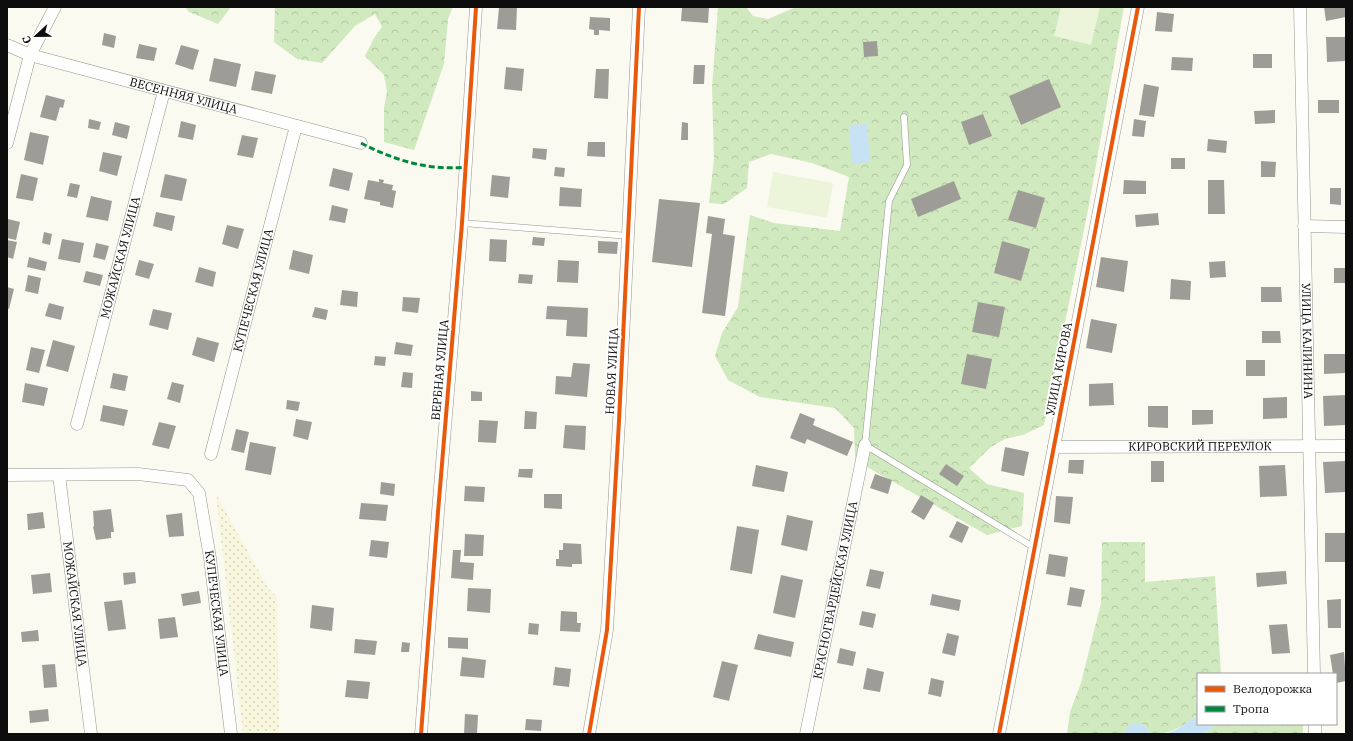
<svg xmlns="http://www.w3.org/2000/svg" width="1353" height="741" viewBox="0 0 1353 741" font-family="'IBM Plex Serif',serif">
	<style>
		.farmland { fill: url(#farmland-dots) }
		.forest { fill: url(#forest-crowns) }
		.pitch { fill: #ecf5da }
		.water { fill: #c7e2f5 }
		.building { fill: #9e9c97 }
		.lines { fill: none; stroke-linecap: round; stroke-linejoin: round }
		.service-casing { stroke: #949490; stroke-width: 7 }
		.minor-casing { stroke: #949490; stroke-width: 13 }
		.service { stroke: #fefefd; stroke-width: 6 }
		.minor { stroke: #fefefd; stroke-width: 12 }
		.quiet { stroke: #00873e; stroke-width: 3; stroke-dasharray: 6 3; stroke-linecap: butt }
		.cycleway-casing { stroke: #fff; stroke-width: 6 }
		.cycleway { stroke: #e8590c; stroke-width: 4 }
		.labels { text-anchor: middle; stroke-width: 4; stroke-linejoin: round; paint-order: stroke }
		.street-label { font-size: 12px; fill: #0d0d0d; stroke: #fff }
	</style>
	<defs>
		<pattern id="farmland-dots" width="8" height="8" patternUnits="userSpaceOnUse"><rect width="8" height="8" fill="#f8f7dd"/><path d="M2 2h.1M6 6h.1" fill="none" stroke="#d3d3bc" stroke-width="1.8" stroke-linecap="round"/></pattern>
		<pattern id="forest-crowns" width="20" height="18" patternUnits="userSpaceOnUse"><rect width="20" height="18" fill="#d1e9be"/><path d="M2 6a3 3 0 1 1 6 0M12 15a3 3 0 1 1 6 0" fill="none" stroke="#b2c7a2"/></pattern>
	</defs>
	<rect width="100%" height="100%" fill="#fbfaf1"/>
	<path class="farmland" d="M216,494L268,588L277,597L279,734H243Z"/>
	<path class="forest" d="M185,7H231L218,24L189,12Z
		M275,7H453L448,19L444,64L414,150L384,142V108L387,91L384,75L365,56L374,38L382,27L375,14L355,26L322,63L297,59L274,42Z
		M718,7H746L753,16L768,19L796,7H1124L1088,210L1044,425L1023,435L1005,439L991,447L969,468L987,484L1024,493L1022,526L987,535L869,468L855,457L854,428L835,408L760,397L728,380L715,356L722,333L738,307L750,215L774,223L840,231L849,177L812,163L771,154L749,162L747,188L724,204L709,203L714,160L712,88Z
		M1102,542H1145V582L1215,576L1221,674H1198L1196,700L1198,715C1181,727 1172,734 1151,734L1143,724H1130L1123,734H1067L1070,712L1081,683L1101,603Z
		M1215,724H1303V734H1206L1205,731L1211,730Z"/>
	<path class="pitch" d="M1061,7H1100L1091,45L1054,36Z
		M773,172L833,183L827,218L767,207Z"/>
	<path class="water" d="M867,124L870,162L852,164L849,125Z
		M1198,715V724H1215L1211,730L1205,731L1206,734H1165L1176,730Z
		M1130,724H1143L1151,734H1123Z"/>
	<path class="building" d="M499,7H517L516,30L497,29Z
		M682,7H709L708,23L681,21Z
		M1324,7H1345L1346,17L1326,21Z
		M1157,12L1174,14L1172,32L1155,31Z
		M590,17L610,18V31L599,30V35H594V30L589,29Z
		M104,33L116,36L114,48L102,45Z
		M1326,37H1346V61L1327,62Z
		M877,41L878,56L864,57L863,42Z
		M139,44L157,48L154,61L136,58Z
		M181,45L199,50L193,70L175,64Z
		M1253,54H1272V68H1253Z
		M1172,57L1193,58L1192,71L1171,70Z
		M214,58L241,64L236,87L209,81Z
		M694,65H705L704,84H693Z
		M506,67L524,69L522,91L504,89Z
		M596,69H609L608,99L594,98Z
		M255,71L276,75L272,94L251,90Z
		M1049,79L1061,107L1021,125L1009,96Z
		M1144,84L1159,87L1154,117L1139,115Z
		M46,95L65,100L63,108L60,107L56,121L40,117Z
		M1318,100H1339V113H1318Z
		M1275,110V123L1255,124L1254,111Z
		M983,114L992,136L969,145L961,122Z
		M89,119L101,122L99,130L88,128Z
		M1134,119L1146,121L1144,137L1132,136Z
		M181,121L196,125L193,140L178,137Z
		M115,122L130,126L127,139L112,135Z
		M682,122L688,123V140H681Z
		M30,132L49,136L43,165L24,160Z
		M242,135L258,138L253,158L237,155Z
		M1208,139L1227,141L1226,153L1207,151Z
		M588,142H605V157L587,156Z
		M533,148L547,149L546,160L532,158Z
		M103,152L122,156L117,176L99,171Z
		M1171,158H1185V169H1171Z
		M1261,161L1276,162L1275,177H1261Z
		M555,167L565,168L564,177L554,176Z
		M333,168L353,173L349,191L329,186Z
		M21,174L38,178L33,201L16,198Z
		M165,174L187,179L182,201L160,197Z
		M492,175L510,177L508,198L490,196Z
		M379,179L384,180L383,183L393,185L392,190L396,191L393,208L380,205V202L364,199L368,180L379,182Z
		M1124,180L1146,181V194H1123Z
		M1208,180H1224L1225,214H1208Z
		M954,181L961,199L918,217L911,199Z
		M70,183L80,185L77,198L67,196Z
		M560,187L582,189L581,207L559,206Z
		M1330,188H1341V205L1330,204Z
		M1018,190L1045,198L1036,228L1008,220Z
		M91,196L112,201L108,221L86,217Z
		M659,199L700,203L692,267L652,262Z
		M332,205L348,209L345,223L329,220Z
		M156,212L175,216L172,231L153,226Z
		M1158,213L1159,225L1136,227L1135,215Z
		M708,216L725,219L723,234L735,236L725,316L702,313L712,234L706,233Z
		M8,219L20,222L16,240L7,238Z
		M227,225L244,229L238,249L222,244Z
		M44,232L52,234L50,245L42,243Z
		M533,237L545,238L544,246L532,245Z
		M62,239L84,243L80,263L58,259Z
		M490,239L507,240L506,262L489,261Z
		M7,240L17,242L13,259L7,257Z
		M598,241L618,242L617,254L598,253Z
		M1002,241L1030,249L1021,281L994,273Z
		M96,243L109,246L105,260L93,257Z
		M293,250L313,255L309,274L289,269Z
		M29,257L47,262L45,271L27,267Z
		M1101,257L1128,261L1124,292L1096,287Z
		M139,260L154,264L149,279L135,275Z
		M558,260L579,261L578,283L557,282Z
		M1225,261L1226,277L1210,278L1209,262Z
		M199,267L216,272L213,287L195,282Z
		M1334,268H1346V283H1334Z
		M86,271L103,275L100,286L83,282Z
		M519,274L533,275L532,284L518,283Z
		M28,275L41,278L38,294L25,291Z
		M1171,279L1191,281L1190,300L1170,299Z
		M7,287L14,289L9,309L7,308Z
		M1261,287H1281L1282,302H1261Z
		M342,290L358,292L357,307L340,305Z
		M403,297L420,298L418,313L402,311Z
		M978,302L1005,307L999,337L972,332Z
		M49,303L64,307L61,320L45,316Z
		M547,306L588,308L587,337L566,336L567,320L546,319Z
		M315,307L328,310L326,320L312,317Z
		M153,309L172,313L168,330L149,325Z
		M1091,319L1117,324L1112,353L1086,348Z
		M1262,331H1280L1281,343H1262Z
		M197,337L219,343L214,362L192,355Z
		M53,340L75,346L68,372L46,366Z
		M396,342L413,345L411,356L394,354Z
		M31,347L45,350L39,373L26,370Z
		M967,354L992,359L986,389L961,384Z
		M1324,354H1346V373L1324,374Z
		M375,356L386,357L385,366L374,365Z
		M1246,360H1265V376H1246Z
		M573,363L590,364L587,397L555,394L556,376L571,377Z
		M403,372L413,373L412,388L401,387Z
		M113,373L128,376L125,391L110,388Z
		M172,382L184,385L180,403L167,399Z
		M25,383L48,388L44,406L22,402Z
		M1113,383L1114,405L1089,406V384Z
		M471,391L482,392V401H471Z
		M1346,395V425L1324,426L1323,396Z
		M1287,397V418L1263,419V398Z
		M287,400L300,402L298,411L286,409Z
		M103,405L128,410L124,426L100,421Z
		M1148,406H1168V428L1148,427Z
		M1192,410H1213V424L1192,425Z
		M525,411L537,412L536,429H524Z
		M800,413L815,419L813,425L853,442L847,456L807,439L805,444L790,438Z
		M296,419L312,422L308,440L293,436Z
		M479,420L498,421L496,443L478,442Z
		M159,422L176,426L169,449L152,445Z
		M565,425L586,426L585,450L563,448Z
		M236,429L249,432L244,453L231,450Z
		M250,442L276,447L271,475L245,470Z
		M1005,447L1029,452L1024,476L1001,471Z
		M1069,460H1084L1083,474L1068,473Z
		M1151,461H1164V482H1151Z
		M1346,461V492L1325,493L1323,462Z
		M946,464L964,476L957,486L939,474Z
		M756,465L788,472L784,492L752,486Z
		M1285,465L1287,496L1260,497L1259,466Z
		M519,469H533L532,478L518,477Z
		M875,474L892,480L888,494L870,488Z
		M381,482L395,484L394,496L380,494Z
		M465,486L485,487L484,502L464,501Z
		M544,494H562V509L544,508Z
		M921,495L934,503L924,520L911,512Z
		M1056,496L1073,497L1070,524L1054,522Z
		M361,503L388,505L386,521L359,519Z
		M111,509L114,532H111V538L96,540L93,527L94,526L93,511Z
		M43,512L45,528L28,530L27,514Z
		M182,513L184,536L169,537L166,515Z
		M787,515L813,521L807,551L781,545Z
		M957,521L969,527L962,543L949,537Z
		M737,526L759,530L752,574L730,570Z
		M1325,533H1346V562H1325Z
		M465,534L484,535L483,556H464Z
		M371,540L389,542L387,558L369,556Z
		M563,543L581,544L582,564H572V567L556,566V559H559V550H563Z
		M453,550H461L460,562L474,563L473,580L451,578Z
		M1049,554L1068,557L1065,577L1046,574Z
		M870,569L884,572L880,589L866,586Z
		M1286,571L1287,584L1257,587L1256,573Z
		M135,572L136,583L124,585L123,573Z
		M50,573L52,592L33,594L31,575Z
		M781,575L803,580L795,618L773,613Z
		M1070,587L1085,590L1081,607L1067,605Z
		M468,588L491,589L490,613L467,611Z
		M199,591L201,603L183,606L181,594Z
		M932,594L961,600L959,611L930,605Z
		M1341,599V628H1328L1327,600Z
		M122,600L126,629L108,631L104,602Z
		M312,605L334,608L332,631L310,628Z
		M561,611L577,612V623H581L580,632L560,631Z
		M862,611L876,614L873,628L859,625Z
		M175,617L178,637L160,639L158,619Z
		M529,623L539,624L538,635L528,634Z
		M1287,624L1290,653L1272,654L1269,625Z
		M38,630L39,641L22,642L21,632Z
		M947,633L959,636L955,656L942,653Z
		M758,634L794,642L791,657L754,649Z
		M448,637L468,638V649L448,648Z
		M355,639L377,641L375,655L354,653Z
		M402,642L410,643L409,652H401Z
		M840,648L856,652L853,666L837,663Z
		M1344,652L1346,681L1336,683V674H1333L1330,655Z
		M462,657L486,660L484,678L460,676Z
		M722,661L738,665L729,701L713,697Z
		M55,664L57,687L44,688L42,665Z
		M555,667L571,669L569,687L553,685Z
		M867,668L884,672L880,692L863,689Z
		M931,678L944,681L941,697L928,694Z
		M347,680L370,682L368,699L345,697Z
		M48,709L49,721L30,723L29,711Z
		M465,714L478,715L477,734H464Z
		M526,719L542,720L541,731L525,730Z"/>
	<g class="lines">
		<defs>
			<path id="service" d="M904,117L907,165L889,201L865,445L1035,548
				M462,223L629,236"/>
			<g id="minor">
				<path id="s1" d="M1300,7L1314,674"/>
				<path id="s2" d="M7,45L30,55L361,143"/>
				<path d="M7,143L30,55L55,7"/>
				<path d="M1304,226L1346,227"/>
				<path id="s3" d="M77,424L164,91"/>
				<path id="s4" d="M1054,447L1346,446"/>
				<path id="s5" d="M211,454L296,126"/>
				<path id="s6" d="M7,475L138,474L188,480L199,493L210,558L231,734"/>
				<path id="s7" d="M59,475L91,734"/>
				<path d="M1315,724V734"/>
				<path d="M421,734L438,512L462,223L476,7"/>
				<path d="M589,734L607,630L619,421L639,7"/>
				<path id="s8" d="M806,734L865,445"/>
				<path d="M999,734L1138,7"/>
			</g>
		</defs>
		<use href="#service" class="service-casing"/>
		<use href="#minor" class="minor-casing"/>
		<use href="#service" class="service"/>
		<use href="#minor" class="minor"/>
		<path class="quiet" d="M361,143C394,160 428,171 466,167"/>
		<defs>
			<path id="cycleway" d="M421,734L438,512L462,223L476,7
				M589,734L607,630L619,421L639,7
				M999,734L1138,7"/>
		</defs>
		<use href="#cycleway" class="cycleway-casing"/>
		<use href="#cycleway" class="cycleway"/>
	</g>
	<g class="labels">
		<g class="street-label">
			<text dy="4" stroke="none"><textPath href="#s2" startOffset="184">ВЕСЕННЯЯ УЛИЦА</textPath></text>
			<text dy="4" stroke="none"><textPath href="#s3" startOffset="172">МОЖАЙСКАЯ УЛИЦА</textPath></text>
			<text dy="4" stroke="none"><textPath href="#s5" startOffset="169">КУПЕЧЕСКАЯ УЛИЦА</textPath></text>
			<text dy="4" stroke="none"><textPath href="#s1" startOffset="334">УЛИЦА КАЛИНИНА</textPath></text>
			<text transform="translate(1059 369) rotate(-79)" y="4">УЛИЦА КИРОВА</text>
			<text transform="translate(440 370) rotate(-85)" y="4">ВЕРБНАЯ УЛИЦА</text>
			<text transform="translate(612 371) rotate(-87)" y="4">НОВАЯ УЛИЦА</text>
			<text dy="4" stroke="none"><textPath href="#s4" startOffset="146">КИРОВСКИЙ ПЕРЕУЛОК</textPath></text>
			<text dy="4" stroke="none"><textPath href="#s8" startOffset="147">КРАСНОГВАРДЕЙСКАЯ УЛИЦА</textPath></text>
			<text dy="4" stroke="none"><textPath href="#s7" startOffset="130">МОЖАЙСКАЯ УЛИЦА</textPath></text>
			<text dy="4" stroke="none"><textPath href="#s6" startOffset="320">КУПЕЧЕСКАЯ УЛИЦА</textPath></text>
		</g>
	</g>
	<rect width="1353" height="741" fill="none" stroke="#0d0d0d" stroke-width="16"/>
	<rect x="1197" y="673" width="140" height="52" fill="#ffffff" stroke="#9e9e9e"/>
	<rect x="1205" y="686" width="20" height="6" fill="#e8590c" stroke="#9e9e9e"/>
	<text x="1233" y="693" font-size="12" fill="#0d0d0d">Велодорожка</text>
	<rect x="1205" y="706" width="20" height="6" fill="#00873e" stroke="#9e9e9e"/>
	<text x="1233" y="713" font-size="12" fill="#0d0d0d">Тропа</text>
	<g transform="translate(36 36) rotate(248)" stroke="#ffffff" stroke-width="3" paint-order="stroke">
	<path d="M0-3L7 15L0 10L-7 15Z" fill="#0d0d0d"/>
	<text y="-6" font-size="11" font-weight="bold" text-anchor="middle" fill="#0d0d0d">С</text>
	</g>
</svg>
